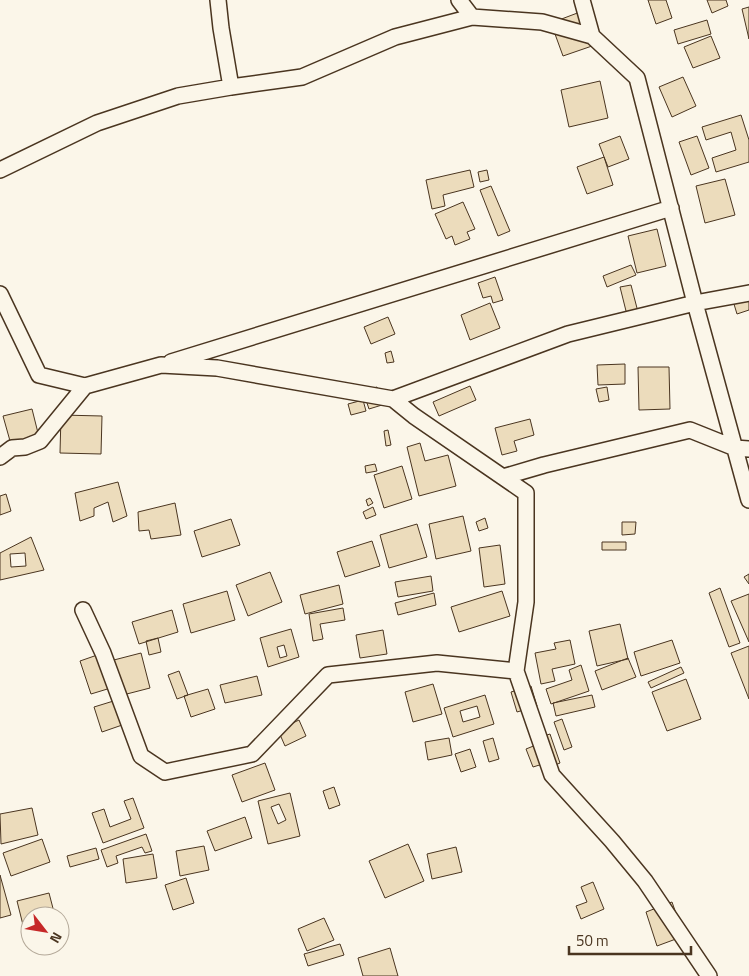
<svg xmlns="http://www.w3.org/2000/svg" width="749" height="976" viewBox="0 0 749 976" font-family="'Titillium Web',sans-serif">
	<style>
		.building { fill: #ecdcbc; stroke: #4a3520; fill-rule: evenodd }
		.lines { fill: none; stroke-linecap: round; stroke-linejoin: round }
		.minor-casing { stroke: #4a3520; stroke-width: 18 }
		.minor { stroke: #fbf6e9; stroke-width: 15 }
	</style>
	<rect width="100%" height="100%" fill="#fbf6e9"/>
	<path class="building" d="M648,0H666L672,18L656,24Z
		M707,0H726L728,6L712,13Z
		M749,7V39L742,9Z
		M580,12L592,46L563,56L551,23Z
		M707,20L711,34L678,44L674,30Z
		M711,36L720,58L693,68L684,47Z
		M683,77L696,106L672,117L659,87Z
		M600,81L608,118L569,127L561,90Z
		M741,115L749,140V162L716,172L712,158L736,150L731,132L706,140L702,127Z
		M620,136L629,159L608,167L599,144Z
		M697,136L709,168L691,175L679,142Z
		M604,157L613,185L587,194L577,167Z
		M470,170L474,187L443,195L445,206L432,209L426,180Z
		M487,170L489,180L480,182L478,172Z
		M725,179L735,215L705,223L696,186Z
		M491,186L510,231L498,236L480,190Z
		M463,202L475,229L467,232L470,239L455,245L452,236L446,239L435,214Z
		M657,229L666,266L637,273L628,236Z
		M631,265L636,275L607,287L603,276Z
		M495,277L503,300L493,303L491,296L483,298L478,283Z
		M631,285L638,312L627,315L620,287Z
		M749,285V310L737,314L730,291Z
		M490,303L500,328L470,340L461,315Z
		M388,317L395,334L371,344L364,327Z
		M391,351L394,362L387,363L385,353Z
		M625,364V384L598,385L597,365Z
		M638,367H669L670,409L639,410Z
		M470,386L476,400L439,416L433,402Z
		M377,387L382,405L369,409L363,391Z
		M607,387L609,400L599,402L596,389Z
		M363,400L366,411L351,415L348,404Z
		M32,409L40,441L12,448L3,416Z
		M61,415L102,416L101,454L60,453Z
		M530,419L534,435L514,441L517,451L502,455L495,428Z
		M388,430L391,445L386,446L384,431Z
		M420,443L425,461L448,455L456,486L419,496L407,447Z
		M375,464L377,471L366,473L365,466Z
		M402,466L412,499L384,508L374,475Z
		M118,482L127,516L113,522L108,502L94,508V516L80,521L75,493Z
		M6,494L11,511L0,515V496Z
		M370,498L373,503L368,506L366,500Z
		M175,503L181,535L151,539L149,530L139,531L138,512Z
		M373,507L376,515L366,519L363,512Z
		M463,516L471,551L436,559L429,524Z
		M485,518L488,528L479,531L476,522Z
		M231,519L240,545L202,557L194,531Z
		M622,522H636L635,534L622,535Z
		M417,524L427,557L389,568L380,535Z
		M31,537L44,570L0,580V553ZM25,553L26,566L11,567L10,554Z
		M372,541L380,566L345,577L337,552Z
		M602,542H626V550H602Z
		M500,545L505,584L484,587L479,548Z
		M270,572L282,602L248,616L236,585Z
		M749,574V584L744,577Z
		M431,576L433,591L398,597L395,582Z
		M339,585L343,604L305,614L300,595Z
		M720,588L740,643L729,647L709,593Z
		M227,591L235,620L191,633L183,604Z
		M502,591L510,616L459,632L451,607Z
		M434,593L436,605L398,615L395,603Z
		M749,594V642L731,601Z
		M343,608L345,620L320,624L323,639L313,641L309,614Z
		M172,610L178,632L139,644L132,622Z
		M620,624L628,659L597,666L589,631Z
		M291,629L299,657L268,667L260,638ZM284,645L287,656L280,658L277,647Z
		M383,630L387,654L360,658L356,635Z
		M158,638L161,652L149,655L146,641Z
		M570,640L575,664L552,669L555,681L541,684L535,653L556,649L554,643Z
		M672,640L680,663L641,676L634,652Z
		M749,646V699L731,653Z
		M103,653L114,687L91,694L80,661Z
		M141,653L150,688L119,696L110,661Z
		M628,658L636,677L602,690L595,671Z
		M581,665L589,691L551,704L546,689L572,680L569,670Z
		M681,667L684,673L651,688L648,682Z
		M179,671L188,695L177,699L168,675Z
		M257,676L262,695L225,703L220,685Z
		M686,679L701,719L667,731L652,692Z
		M433,684L442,714L413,722L405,692Z
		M531,686L537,706L517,712L511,692Z
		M208,689L215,709L191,717L184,696Z
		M485,695L494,724L453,737L444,708ZM477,706L480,717L463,722L460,711Z
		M592,695L595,707L556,716L553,703Z
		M120,699L128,723L102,732L94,707Z
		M562,719L572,747L564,750L554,722Z
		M299,720L306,736L285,746L278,730Z
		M550,734L560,763L548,768L546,763L533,767L526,749L536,745L535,739Z
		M449,738L452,755L428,760L425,742Z
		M493,738L499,759L489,762L483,741Z
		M470,749L476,767L461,772L455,754Z
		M265,763L275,790L242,802L232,775Z
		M334,787L340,805L329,809L323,791Z
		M290,793L300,836L268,844L258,801ZM279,804L286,820L278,824L271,807Z
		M133,798L144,828L103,843L92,813L104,809L110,827L131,819L124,801Z
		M32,808L38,835L1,844L0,814Z
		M245,817L252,838L215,851L207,831Z
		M146,834L152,851L145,853L142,847L116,856L118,863L107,867L101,850Z
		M42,839L50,862L11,876L3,853Z
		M408,844L424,881L385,898L369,861Z
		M204,846L209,870L180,876L176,851Z
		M456,847L462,872L432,879L427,854Z
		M96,848L99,859L70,867L67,856Z
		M153,854L157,878L126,883L123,859Z
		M0,875L11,915L0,918Z
		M186,878L194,903L173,910L165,885Z
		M593,882L604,909L581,919L576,906L587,902L581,887Z
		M49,893L55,916H30V927L24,929L17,901Z
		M672,902L684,936L657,946L646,912Z
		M324,918L334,940L307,951L298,929Z
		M340,944L344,955L308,966L304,954Z
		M390,948L398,976H363L358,958Z"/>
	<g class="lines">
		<defs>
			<path id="minor" d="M459,0L472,17
				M582,0L592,36
				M231,87L302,77L395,37L472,17L542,22L592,36L637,78L695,303L749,500
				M0,170L97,123L178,96L231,87L221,28L218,0
				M0,294L39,375L85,386
				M171,362L671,208
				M393,399L414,416L526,493V602L516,671L552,775L612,841L645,881L709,976
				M0,457L12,448L25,447L40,441L85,386L161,365L217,368L393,399L568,334L695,303L749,293
				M503,477L544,465L690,430L735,448L749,449
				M83,610L103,653L141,756L165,772L252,754L328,675L437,663L516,671"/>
		</defs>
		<use href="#minor" class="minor-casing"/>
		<use href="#minor" class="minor"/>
	</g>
	<g transform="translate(45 931) rotate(121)"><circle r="24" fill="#fbf6e9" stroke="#b4a999"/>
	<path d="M0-4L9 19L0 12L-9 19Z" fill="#c62828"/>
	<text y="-8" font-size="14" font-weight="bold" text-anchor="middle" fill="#4a3520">N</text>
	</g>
	<path d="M569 946v8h122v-8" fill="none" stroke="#4a3520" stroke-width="2.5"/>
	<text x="576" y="946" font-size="15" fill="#4a3520" stroke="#fbf6e9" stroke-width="4" paint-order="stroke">50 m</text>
</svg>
